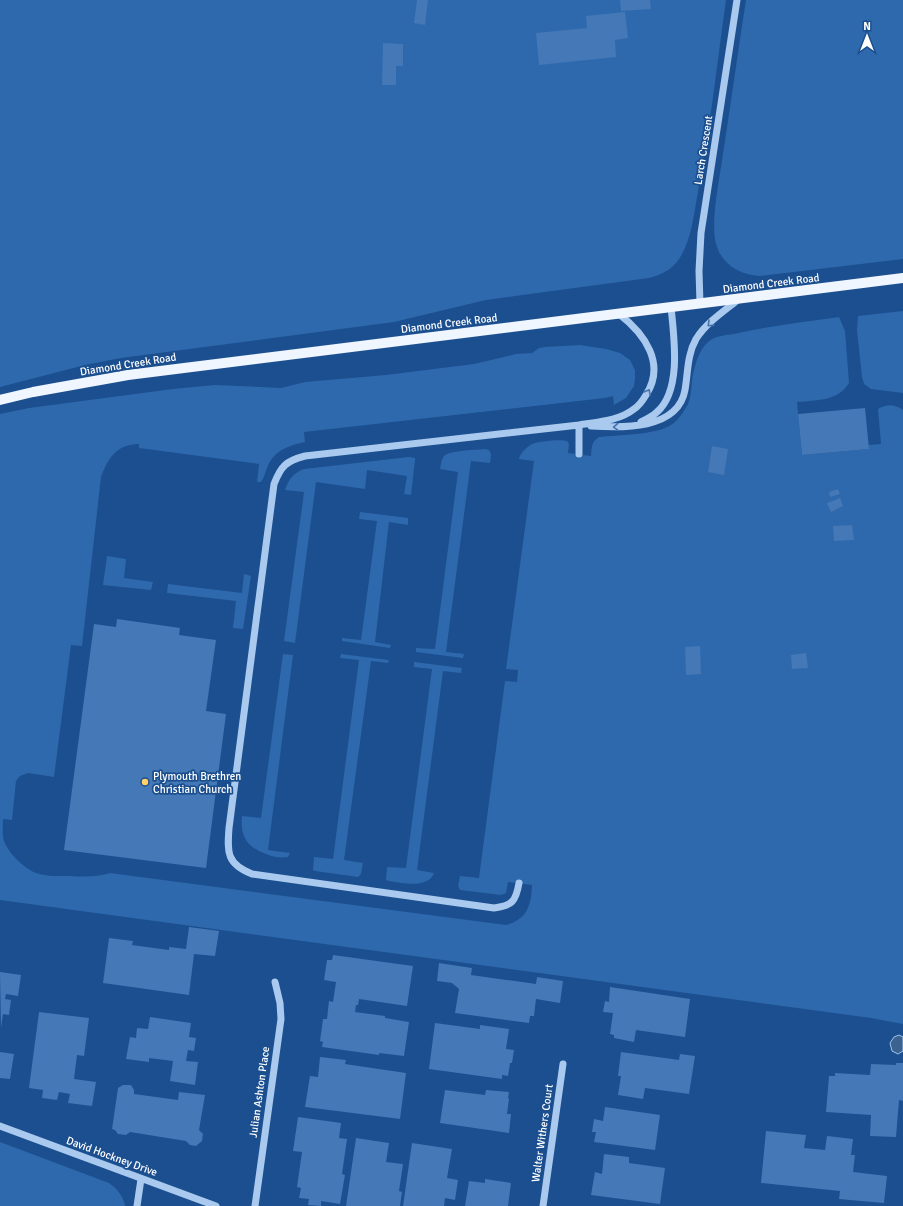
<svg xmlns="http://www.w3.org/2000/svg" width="903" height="1206" viewBox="0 0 903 1206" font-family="Signika,sans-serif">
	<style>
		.green { fill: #2e69ad }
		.water { fill: #3c6290; stroke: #9cc4f0 }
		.building { fill: #4478b7 }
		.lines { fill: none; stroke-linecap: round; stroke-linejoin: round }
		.minor { stroke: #a9c9ee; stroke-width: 7 }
		.major { stroke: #f0f6ff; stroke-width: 10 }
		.oneway { stroke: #4674ac }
		.poi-dot { fill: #ffd166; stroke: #1b4f8f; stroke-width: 1.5 }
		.labels { text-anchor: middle; stroke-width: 3.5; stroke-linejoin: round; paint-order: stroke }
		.street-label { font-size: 11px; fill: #fff; stroke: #1b4f8f }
		.poi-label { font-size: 11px; fill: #fff; stroke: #1b4f8f; text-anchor: start }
	</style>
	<rect width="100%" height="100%" fill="#1b4f8f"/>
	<path class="green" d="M0,0H726C717,64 710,129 698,192C694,213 692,236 682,254C675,268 664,274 649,278L486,300L394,322L121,358L85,365L0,387Z
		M746,0H903V259L759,276C741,275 723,265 717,247C709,226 720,177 723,154C731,102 738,51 746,0Z
		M903,311V393L871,389L864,384L862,377L857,330L858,316Z
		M839,317L845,331L849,383C837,402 816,400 797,402L802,455L868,449V445L881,444L878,409C887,404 894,404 903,410V1024L871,1018L0,900V414L29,408L173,389L215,385L281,388L305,382L386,375L474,364L516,354L532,353L539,348L545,347L580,345L606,349L620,353L630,360L635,370V379L634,386L626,398L614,405L613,396L605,398L304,432L305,442C288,446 274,450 267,468C265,473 264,478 261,482H257L259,464L139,448V444C117,444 108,458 101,477L82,646L71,645L54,777L28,773L20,776L16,781L12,820L3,819C3,826 2,834 4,841C9,854 24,868 36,873C47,877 59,876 70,876C84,877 97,877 110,873L506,925C528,919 531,905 532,885L508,882L506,893L501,895L460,890L458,886L460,876L479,878L505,681L517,682L518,670L506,669L534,461L519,459C520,453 529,444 535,443C542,441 560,439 567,441L569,444L568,453L591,456C592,447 591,442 599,437C617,435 656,435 671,425C678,421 684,411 688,404C692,394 691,384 693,374C696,362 699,350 708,342C715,336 725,335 734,334C769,326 804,322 839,317Z
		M486,449L490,451L491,455L490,463L471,461L446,652L464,654L463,658L416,652V648L435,649L458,472L440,469C441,465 441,460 444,456C450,450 477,450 486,449Z
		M409,457L415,458V460L411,495L404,494L407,476L367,470L365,489L316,482L295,643L284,641L304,492L285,490C289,479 293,473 304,469Z
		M360,512L408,518V525L389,522L375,642L391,645L390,648L342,641V638L361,640L377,521L359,519Z
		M107,556L126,559L124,578L153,582L151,590L103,585Z
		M244,574L251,576L243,629L233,628L236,601L167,593L168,584L242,593Z
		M283,654L293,655L268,850L290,853L288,857C280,858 273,857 266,854C247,847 240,837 242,816L261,818Z
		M341,654L389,660L388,663L371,661L344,860L363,863L361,874L358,877L315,871L313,870L314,857L333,859L359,660L340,658Z
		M414,662L462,668L461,673L443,671L417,870L434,873C428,889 402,883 389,881L386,880L387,867L406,868L432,669L414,667Z
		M0,1142L109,1183C117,1189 123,1195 125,1206H0Z"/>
	<path class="water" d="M899,1035L903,1037V1051L898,1054L892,1051L890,1043L894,1037Z"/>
	<path class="building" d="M417,0H428L425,25L414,23Z
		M620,0H650L651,9L621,11Z
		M625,12L628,38L615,40L616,57L539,65L536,33L587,28L586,16Z
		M383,43L403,44V66H396V85H382Z
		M865,408L869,449L802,455L798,414Z
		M712,446L728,449L724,475L708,472Z
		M838,489L840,494L830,497L829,492Z
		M840,498L843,506L831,512L827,503Z
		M852,525L854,540L834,541L833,526Z
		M117,619L180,628L179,635L216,640L206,711L226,714L206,868L64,850L94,624L116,627Z
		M700,646L701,674L686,675L685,647Z
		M806,653L808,668L792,669L791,655Z
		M189,927L219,931L215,956L194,954L189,995L103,983L109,938L133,941L132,945L169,950V947L186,949Z
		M333,955L413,966L407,1006L359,999L358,1005H356L355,1012L385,1016V1018L409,1022L404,1056L379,1053V1055L322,1047L323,1042L320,1041L323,1019H327L329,1001L333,1002L336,982L324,980L327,960H332Z
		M439,963L472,968L471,975L536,984L537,977L563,981L560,1003L536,999L534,1016H530L529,1023L455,1013L459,989L452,983L437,981Z
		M0,972L21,975L18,996L6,994L5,999L11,1000L9,1015L3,1014L1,1028Z
		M610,987L690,999L685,1037L636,1030L634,1042L614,1038V1035L610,1034L613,1013L603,1012L605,1001L609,1002Z
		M39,1012L89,1018L84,1056L77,1055L74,1079L96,1082L92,1106L68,1103L70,1094L59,1092L57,1100L42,1098L43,1090L29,1088Z
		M150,1017L191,1023L189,1037L196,1038L194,1051L188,1050L186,1061L198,1062L195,1085L170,1081L173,1061L149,1058V1062L126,1059L130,1037L136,1038L137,1028L148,1029Z
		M435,1023L480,1029V1025L509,1029L506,1049L514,1050L512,1063H510L508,1076L502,1075V1079L429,1069Z
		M0,1052L14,1054L10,1079L0,1078Z
		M621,1052L679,1060L680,1054L695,1056L689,1094L645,1088L643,1099L618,1095L621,1076H618Z
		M320,1057L346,1060L345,1064L406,1073L400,1119L305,1107L310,1076L318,1077Z
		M896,1063H903V1101L899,1100L896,1137L870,1136L871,1115L826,1112L829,1076H835V1073L870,1075L871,1064L896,1065Z
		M123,1085H131L134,1090V1094L178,1100L179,1092L205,1095L199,1130L203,1134L202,1141L196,1146L190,1145L186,1141L130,1132L126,1135L118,1134L115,1130L112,1129L118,1088Z
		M445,1090L485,1095L486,1090L509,1092L508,1098L509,1099L507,1114H511L509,1133L440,1123Z
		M605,1107L660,1115L655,1150L594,1142L596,1132H592L594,1119L603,1121Z
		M298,1117L341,1123L339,1138L347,1139L342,1174L345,1175L340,1204L321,1201V1206L308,1205L309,1199L299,1198L301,1188L297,1187L302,1152L293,1151Z
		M766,1131L806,1135L804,1148L825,1150L827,1136L853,1139L851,1155H855L853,1172L887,1176L884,1203L839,1199L840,1191L761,1183Z
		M356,1138L389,1143L386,1162L403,1164L399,1191L402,1192L400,1206H346Z
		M412,1143L452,1149L447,1178L458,1180L455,1200L445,1198L444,1206H403Z
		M604,1154L629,1157V1163L665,1168L660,1204L591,1195L595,1172L602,1174Z
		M485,1179L511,1183L508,1206H465L469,1181L485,1183Z"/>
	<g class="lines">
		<path class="minor" d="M700,304L699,271L701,233L737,0
			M641,422C647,419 653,416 657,412C682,390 674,337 671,307
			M579,425V454
			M591,426C622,428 678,430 685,390C688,373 687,355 696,339C706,323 724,311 739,299
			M519,883C516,901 512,906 494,908L252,874C227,864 227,853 229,828L274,484C281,466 286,461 305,456L579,425C597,422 619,421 634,409C639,406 643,400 646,395C666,364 645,334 619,314
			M0,1126L216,1206
			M137,1206L141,1179
			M255,1206L281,1019L280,1003L275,982
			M543,1206L563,1064"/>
		<path class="major" d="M0,400L33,392L128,375L903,278"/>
	</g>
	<defs><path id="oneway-chevron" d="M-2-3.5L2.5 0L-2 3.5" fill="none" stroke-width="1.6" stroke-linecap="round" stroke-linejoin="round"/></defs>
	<g class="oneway">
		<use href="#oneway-chevron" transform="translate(710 324) rotate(136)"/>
		<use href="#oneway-chevron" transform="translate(648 392) rotate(-61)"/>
		<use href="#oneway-chevron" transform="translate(616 427) rotate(177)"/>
	</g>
	<circle class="poi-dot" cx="145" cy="782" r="4"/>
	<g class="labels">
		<g class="street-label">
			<text transform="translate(703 150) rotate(-81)" y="4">Larch Crescent</text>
			<text transform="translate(771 283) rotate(-7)" y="4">Diamond Creek Road</text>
			<text transform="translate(449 323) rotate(-7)" y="4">Diamond Creek Road</text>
			<text transform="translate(128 364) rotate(-9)" y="4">Diamond Creek Road</text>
			<text transform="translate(259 1092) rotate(-82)" y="4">Julian Ashton Place</text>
			<text transform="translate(542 1133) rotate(-82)" y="4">Walter Withers Court</text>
			<text transform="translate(112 1156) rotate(20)" y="4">David Hockney Drive</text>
		</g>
		<g class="poi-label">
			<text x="153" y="780">Plymouth Brethren<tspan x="153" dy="13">Christian Church</tspan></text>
		</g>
	</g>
	<g transform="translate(867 36)" stroke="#1b4f8f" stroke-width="3" paint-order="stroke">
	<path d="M0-3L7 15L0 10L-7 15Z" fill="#ffffff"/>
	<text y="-6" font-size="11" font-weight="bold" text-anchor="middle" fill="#ffffff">N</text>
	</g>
</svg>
